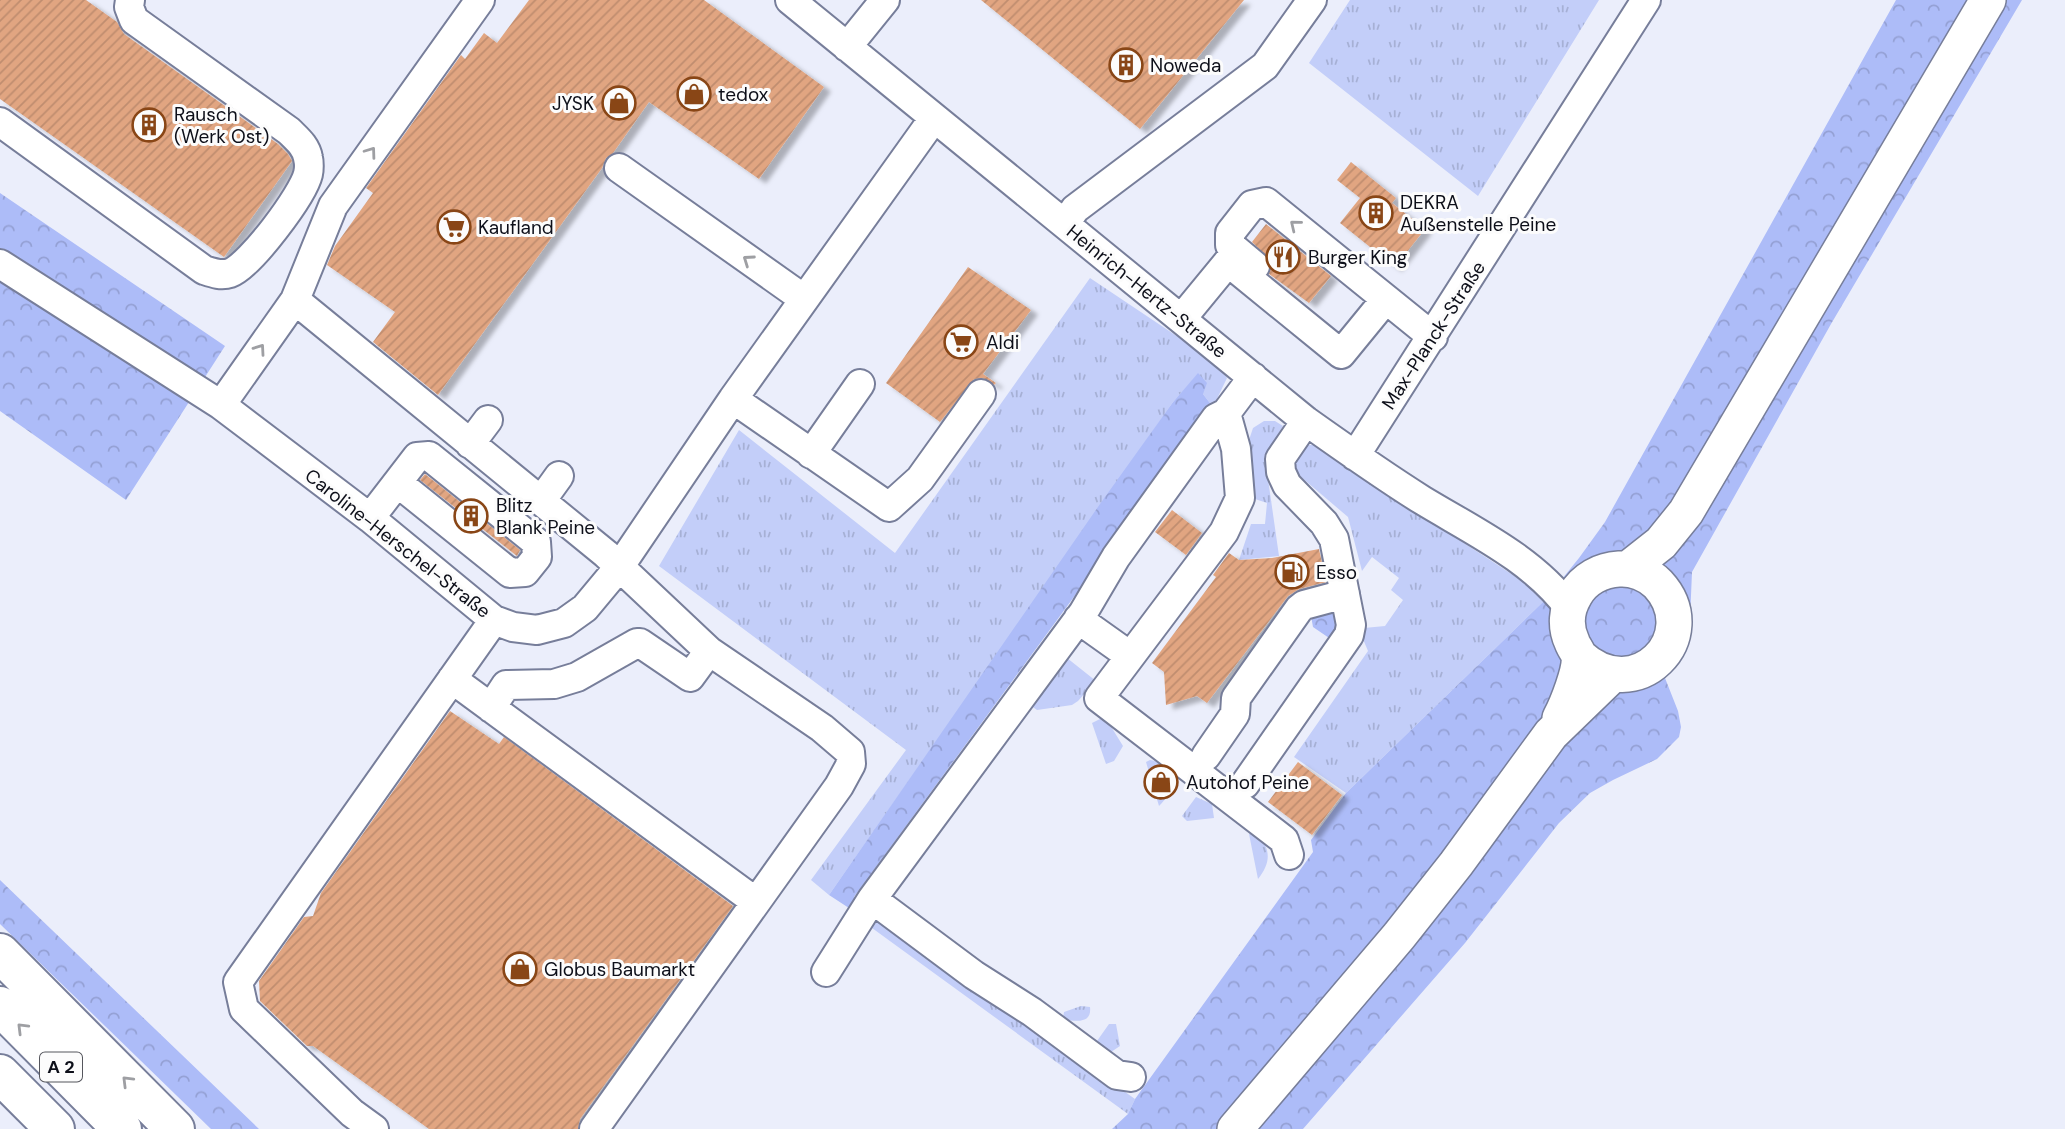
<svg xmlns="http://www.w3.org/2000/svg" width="2065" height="1129" viewBox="0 0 2065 1129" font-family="'DM Sans',sans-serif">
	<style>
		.grass { fill: url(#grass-tufts) }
		.forest { fill: url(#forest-crowns) }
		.building { fill: url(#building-hatch); filter: url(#shadow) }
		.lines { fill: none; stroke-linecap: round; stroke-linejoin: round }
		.minor-casing { stroke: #777e9a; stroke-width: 32 }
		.major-casing { stroke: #777e9a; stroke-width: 38 }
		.highway-casing { stroke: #777e9a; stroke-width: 42 }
		.minor { stroke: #fff; stroke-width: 28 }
		.major { stroke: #fff; stroke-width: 35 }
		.highway { stroke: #fff; stroke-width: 38 }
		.oneway { stroke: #9e9fa3 }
		.labels { text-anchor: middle; stroke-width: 6; stroke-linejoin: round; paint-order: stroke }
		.shield { fill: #fcfcfc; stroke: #55565d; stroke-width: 2 }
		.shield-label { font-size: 18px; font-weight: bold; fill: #0d0f19 }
		.poi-label { font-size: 19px; fill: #0d0f19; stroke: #fcfcfc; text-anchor: start }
		.street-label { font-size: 19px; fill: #0d0f19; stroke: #fcfcfc }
	</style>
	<defs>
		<pattern id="grass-tufts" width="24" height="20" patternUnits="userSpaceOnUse" patternTransform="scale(1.75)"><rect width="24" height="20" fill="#c3cef9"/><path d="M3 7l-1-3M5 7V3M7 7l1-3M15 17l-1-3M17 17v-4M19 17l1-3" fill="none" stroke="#a6b0d5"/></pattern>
		<pattern id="forest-crowns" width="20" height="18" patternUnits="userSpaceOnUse" patternTransform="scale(1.75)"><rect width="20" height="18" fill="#adbcf8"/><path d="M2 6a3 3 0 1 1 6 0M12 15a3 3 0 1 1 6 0" fill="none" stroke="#94a0d4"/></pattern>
		<pattern id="building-hatch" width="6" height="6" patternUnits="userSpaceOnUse" patternTransform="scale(1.75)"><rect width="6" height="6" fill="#e1a581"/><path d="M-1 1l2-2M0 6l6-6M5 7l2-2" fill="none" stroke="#c08d6f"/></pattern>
		<filter id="shadow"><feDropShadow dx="7" dy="4.5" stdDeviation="2" flood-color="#0004"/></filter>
	</defs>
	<rect width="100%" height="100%" fill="#ebeefb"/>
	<path class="grass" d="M1350,0H1599L1478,196L1309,63Z
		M1090,278L1211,359L1222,370L1227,378L1213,407L1203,394L1198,374L1173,402L829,895L811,880L906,750L659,566L739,430L895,553Z
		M1264,421H1275L1283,426L1265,458L1279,556L1239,560L1251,524H1265L1267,503L1255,499L1249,440L1253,428Z
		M1306,445H1314L1530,586L1545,600L1346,793L1294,757L1368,651L1360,632L1364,628L1385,626L1403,600L1391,590L1399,578L1372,557L1362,571L1348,517L1301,477L1293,466L1295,459Z
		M1062,654L1096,681L1078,701L1072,705L1037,710L1026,702Z
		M1100,719L1107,720L1123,746L1114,761L1106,764L1092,723Z
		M1150,760C1157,761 1159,764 1164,768C1180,782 1171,793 1159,806L1146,762Z
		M1196,797L1212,804L1214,818L1187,821L1182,816Z
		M1249,834L1258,835C1272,850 1270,864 1258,879Z
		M880,917L1135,1099L1128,1114L872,928Z
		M1081,1006L1090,1007C1092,1024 1076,1021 1065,1020L1063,1018L1064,1012Z
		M1109,1024H1116L1120,1046L1111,1052L1097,1041Z"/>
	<path class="forest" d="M1896,0H2022L1831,324L1692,572L1689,643L1665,678L1678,711L1681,727L1679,737L1657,759L1613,780L1590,793L1559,823L1465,943L1303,1129H1112L1128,1114L1135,1099L1313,852L1311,840L1346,793L1545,600L1579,558L1605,522Z
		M0,193L225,346L126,500L0,411Z
		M1198,373L1207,383L1203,394L1213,407L854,897L858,902L852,910L829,895L1100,504L1173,402Z
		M1340,611L1344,638L1332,640L1313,627L1311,616Z
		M0,880L259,1129H211L0,924Z"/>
	<path class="building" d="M0,0H86L117,22L124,34L278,144L288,154L292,161L224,257L0,99Z
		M529,0H704L824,87L759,179L649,102L613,153L606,158L602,168L438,395L373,342L395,312L327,265L335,246L373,193L366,188L461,55L465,59L484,33L497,43Z
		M981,0H1244L1140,129Z
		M1351,162L1396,198L1392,203L1425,229L1395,267L1340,223L1360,198L1337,180Z
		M1266,224L1331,276L1309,303L1269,274L1270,260L1252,242Z
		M968,267L1031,310L983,374L996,383L994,385L983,378L974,379L940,422L886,383Z
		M425,474L520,550L517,556L420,480Z
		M1172,510L1202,533L1186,555L1155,532Z
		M1319,549L1326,582L1299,589L1288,596L1207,703L1197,696L1166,705L1164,672L1152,663L1216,577L1213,575L1229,553L1239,560L1272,558Z
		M450,711L499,744L504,737L733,906L580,1119L578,1129H429L313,1046H307L260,1001L259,981L304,917L313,916L321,893Z
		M1298,762L1342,795L1312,835L1268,802Z"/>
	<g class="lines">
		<defs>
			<path id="minor" d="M790,0L1306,421C1344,448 1382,475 1422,500C1473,531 1533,559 1569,608
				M847,47L885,0
				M0,122L204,270C213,273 221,276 230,273C250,266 303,195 308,174C309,170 309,162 308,158C306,146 297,139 289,131L134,20L129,7L130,0
				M619,168L804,299
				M1065,224L1075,209L1265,66L1312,0
				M0,264L221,405L370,518L494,620L513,627L537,630L564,623L585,608L620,566L733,399L934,118
				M1255,266L1230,245V233L1252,205L1266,202L1386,299
				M295,300L606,554L709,651L822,728L850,752L851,764L839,786L594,1129
				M1182,318L1228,262L1341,354L1386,299L1433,337
				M733,399L889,507L920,479L981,394
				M221,405L295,300L333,206L480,0
				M1226,413L1236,449L1240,498L1224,532L1099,698L1284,840L1289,855
				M470,444L488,420
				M811,454L860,384
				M1355,456L1646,0
				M541,501L559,476
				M370,518L417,457L429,456L536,542L537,557L525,572L510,573L398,483
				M1078,619L1130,656
				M452,679L756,902
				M491,708L506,685L554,684L577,677L637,643H640L690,677L709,651
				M1206,756L1235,714L1236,698L1299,609L1304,605L1345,594
				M1245,784L1349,635L1351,625L1334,539L1324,523L1287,485L1281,472L1280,459L1306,421
				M872,899L974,975L1032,1012L1117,1075L1131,1077
				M826,972L872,899L1083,613L1116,557L1216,418L1226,413L1253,377
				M374,1129L352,1113L244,1009L238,982L494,620"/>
			<path id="major" d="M1628,569L1661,543L1686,512L1988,0
				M1560,718C1567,705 1581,670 1579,656C1578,652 1573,646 1572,642C1565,627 1566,610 1575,595C1584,579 1601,570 1619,569C1633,568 1648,574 1658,584C1706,636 1636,709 1579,656
				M1235,1129L1399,936L1456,864L1551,734L1612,675"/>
			<path id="highway" d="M0,953L175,1129
				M0,1006L122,1129
				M0,1074L55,1129"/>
		</defs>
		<use href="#minor" class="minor-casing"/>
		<use href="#major" class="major-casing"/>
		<use href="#highway" class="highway-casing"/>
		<use href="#minor" class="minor"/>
		<use href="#major" class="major"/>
		<use href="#highway" class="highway"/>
	</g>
	<defs><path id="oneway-chevron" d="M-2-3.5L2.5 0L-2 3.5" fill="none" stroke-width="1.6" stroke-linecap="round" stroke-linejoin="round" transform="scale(1.75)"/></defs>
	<g class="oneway">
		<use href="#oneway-chevron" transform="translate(371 152) rotate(-54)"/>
		<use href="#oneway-chevron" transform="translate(1295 225) rotate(-141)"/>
		<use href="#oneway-chevron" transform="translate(748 260) rotate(-145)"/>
		<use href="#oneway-chevron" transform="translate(260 349) rotate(-55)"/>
		<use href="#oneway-chevron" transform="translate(22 1028) rotate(-135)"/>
		<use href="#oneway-chevron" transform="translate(127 1081) rotate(-135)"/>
	</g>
	<defs>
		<symbol id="building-ring" viewBox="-11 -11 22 22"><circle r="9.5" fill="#fcfcfc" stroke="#894616" stroke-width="1.5"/><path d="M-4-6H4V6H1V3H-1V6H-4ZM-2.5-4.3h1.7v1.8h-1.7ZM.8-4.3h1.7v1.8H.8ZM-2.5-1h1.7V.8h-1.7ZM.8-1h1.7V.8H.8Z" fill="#894616"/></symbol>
		<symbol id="shop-ring" viewBox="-11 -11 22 22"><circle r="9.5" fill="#fcfcfc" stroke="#894616" stroke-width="1.5"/><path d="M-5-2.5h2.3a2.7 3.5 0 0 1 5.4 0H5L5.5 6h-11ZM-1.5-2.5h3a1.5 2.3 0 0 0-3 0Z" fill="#894616"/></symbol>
		<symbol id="supermarket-ring" viewBox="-11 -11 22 22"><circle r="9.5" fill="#fcfcfc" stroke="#894616" stroke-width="1.5"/><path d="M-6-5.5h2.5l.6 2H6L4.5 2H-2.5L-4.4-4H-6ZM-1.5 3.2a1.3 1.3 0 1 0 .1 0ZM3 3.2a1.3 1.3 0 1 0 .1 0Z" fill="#894616"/></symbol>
		<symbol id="restaurant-ring" viewBox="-11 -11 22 22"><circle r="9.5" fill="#fcfcfc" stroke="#894616" stroke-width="1.5"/><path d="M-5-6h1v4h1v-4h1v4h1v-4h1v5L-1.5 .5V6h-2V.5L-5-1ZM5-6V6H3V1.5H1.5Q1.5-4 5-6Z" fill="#894616"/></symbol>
		<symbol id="fuel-ring" viewBox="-11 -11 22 22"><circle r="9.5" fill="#fcfcfc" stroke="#894616" stroke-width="1.5"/><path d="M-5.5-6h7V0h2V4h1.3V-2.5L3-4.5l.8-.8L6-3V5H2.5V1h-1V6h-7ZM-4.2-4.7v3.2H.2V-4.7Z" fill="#894616"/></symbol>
	</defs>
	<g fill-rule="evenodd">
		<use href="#building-ring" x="1107" y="46" width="38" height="38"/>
		<use href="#shop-ring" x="675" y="75" width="38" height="38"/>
		<use href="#shop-ring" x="600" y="84" width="38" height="38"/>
		<use href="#building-ring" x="130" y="106" width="38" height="38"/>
		<use href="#building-ring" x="1357" y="194" width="38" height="38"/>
		<use href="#supermarket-ring" x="435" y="208" width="38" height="38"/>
		<use href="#restaurant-ring" x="1264" y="238" width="38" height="38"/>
		<use href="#supermarket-ring" x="942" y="323" width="38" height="38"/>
		<use href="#building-ring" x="452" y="497" width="38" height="38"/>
		<use href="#fuel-ring" x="1273" y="553" width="38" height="38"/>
		<use href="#shop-ring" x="1142" y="763" width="38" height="38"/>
		<use href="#shop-ring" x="501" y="950" width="38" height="38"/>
	</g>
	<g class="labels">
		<rect class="shield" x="40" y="1052.5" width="42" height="29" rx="5"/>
		<g class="shield-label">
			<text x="61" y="1073">A 2</text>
		</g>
		<g class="poi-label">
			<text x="1150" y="72">Noweda</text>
			<text x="718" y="101">tedox</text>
			<text x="594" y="110" text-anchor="end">JYSK</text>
			<text x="174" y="121">Rausch<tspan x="174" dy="22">(Werk Ost)</tspan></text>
			<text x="1400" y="209">DEKRA<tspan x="1400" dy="22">Außenstelle Peine</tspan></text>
			<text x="478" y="234">Kaufland</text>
			<text x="1308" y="264">Burger King</text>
			<text x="986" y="349">Aldi</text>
			<text x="496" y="512">Blitz<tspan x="496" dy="22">Blank Peine</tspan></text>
			<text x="1316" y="579">Esso</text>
			<text x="1186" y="789">Autohof Peine</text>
			<text x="544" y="976">Globus Baumarkt</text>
		</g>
		<g class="street-label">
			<text transform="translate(1147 291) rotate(39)" y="7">Heinrich-Hertz-Straße</text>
			<text transform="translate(1433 335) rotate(-57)" y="7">Max-Planck-Straße</text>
			<text transform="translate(398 543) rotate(38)" y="7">Caroline-Herschel-Straße</text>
		</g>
	</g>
</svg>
